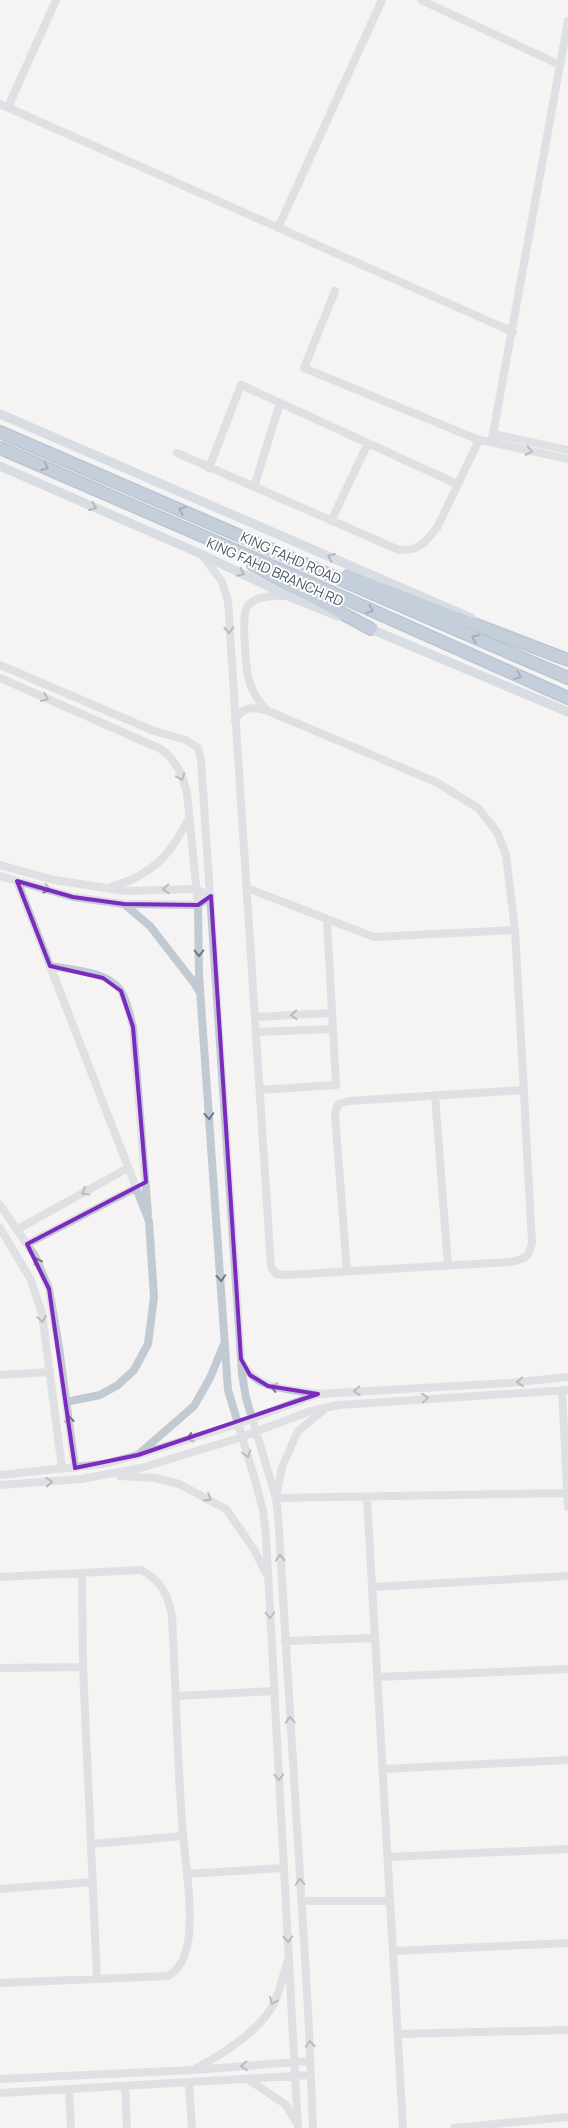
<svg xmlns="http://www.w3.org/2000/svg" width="568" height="2128" viewBox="0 0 568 2128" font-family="Manrope,sans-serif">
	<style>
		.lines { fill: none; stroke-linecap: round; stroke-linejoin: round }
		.highway-casing { stroke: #7690ad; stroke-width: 14 }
		.minor { stroke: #c1cad2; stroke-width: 8 }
		.major { stroke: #b3c2d1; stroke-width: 9 }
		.highway { stroke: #8ba5c1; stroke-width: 11 }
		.oneway { stroke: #6e7983 }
		.oneway2 { stroke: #505e6b }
		.oneway3 { stroke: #64717d }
		.marked { fill: none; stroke: #7b2cbf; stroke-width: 4; stroke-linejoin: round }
		.labels { text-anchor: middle; stroke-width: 4; stroke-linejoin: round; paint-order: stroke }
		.street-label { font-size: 14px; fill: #4a5661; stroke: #fff }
	</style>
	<rect width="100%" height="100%" fill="#f5f3f3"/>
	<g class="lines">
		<defs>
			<path id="highway" d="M0,432L568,678
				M0,448L306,581L568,698
				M253,565L371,629
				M348,576L568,660"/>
		</defs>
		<use href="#highway" class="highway-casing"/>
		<path class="minor" d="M421,0L560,65
			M0,104L513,332
			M8,107L56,0
			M278,228L382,0
			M335,291L304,368L479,440
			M493,434L568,450
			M490,442L568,459
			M177,453L399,550L413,549L424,543L437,528L479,440L490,442L493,434L568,21
			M209,468L241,385L457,484
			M254,487L280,403
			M331,521L368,443
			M201,554L221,580L228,601L271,1267L276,1274L285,1275L510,1262C524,1259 530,1258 532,1242L515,930
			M0,665L154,731L186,740L198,748L201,760L242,1374L246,1398L276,1498L278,1515L308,2008L313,2128
			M0,678L161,749L171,758L181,773L187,793L198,905L199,975L228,1390L255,1480L263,1510L266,1536L298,2128
			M267,710C259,702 254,694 250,684C246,672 241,618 247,607C254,595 274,596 286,596
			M235,720C244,705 253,707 268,711L436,782L478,808L497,832L506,855L515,930L374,937L247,888
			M0,865L54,880L126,891L196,889L211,896L198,905L124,904L73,897L0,876
			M17,881L149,1221L154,1297L148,1344L134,1370L118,1385L100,1395L66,1402
			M111,887C152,875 170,856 189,818
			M124,904L150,926L195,984L199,991
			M50,966C72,970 110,971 122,993C128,1004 130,1016 133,1027L148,1214
			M256,1017L332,1013
			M257,1032L333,1029
			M260,1090L336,1085L327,919
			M435,1095L448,1266
			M0,1205L35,1256L49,1289L59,1347L75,1468
			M0,1228L31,1280L42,1313L62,1469
			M18,1229L128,1168
			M27,1244L135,1188
			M347,1272L335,1114L338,1104L349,1101L524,1090
			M242,1362C257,1392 289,1388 318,1394
			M0,1375L50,1372
			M562,1390L568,1507
			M325,1409L298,1431L282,1467L276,1498L567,1493
			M140,1453L194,1406L210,1378L224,1344
			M0,1475L103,1464L138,1455L237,1424L318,1394L509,1383L568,1377
			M120,1476L155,1478L179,1484L226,1509L253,1548L266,1573
			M0,1485L81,1479L141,1468L242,1437L310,1411L339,1405L568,1390
			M367,1497L403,2128
			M82,1574L83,1667L97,1979
			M0,1577L141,1570C161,1580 168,1595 172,1616C176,1689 177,1763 183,1836C186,1867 193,1911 188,1942C185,1957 181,1968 168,1976L0,1983
			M372,1587L568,1576
			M285,1641L375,1638
			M0,1668L83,1667
			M377,1677L568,1669
			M176,1696L275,1691
			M383,1769L568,1760
			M91,1844L183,1836
			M388,1857L568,1849
			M187,1874L284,1868
			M0,1889L93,1882
			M301,1901H390
			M393,1951L568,1943
			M398,2034L568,2030
			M195,2069C221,2055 259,2031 273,2005C280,1992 283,1974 288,1960
			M0,2079L194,2070L310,2061
			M249,2080L285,2104L297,2123
			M189,2083L192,2128
			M125,2086L127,2128
			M69,2090L71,2128
			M0,2093L311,2075
			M454,2128L568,2117"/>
		<path class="major" d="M0,414L471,618
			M0,466L201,554L288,596L338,616
			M366,627L568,712"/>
		<use href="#highway" class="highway"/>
	</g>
	<defs><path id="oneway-chevron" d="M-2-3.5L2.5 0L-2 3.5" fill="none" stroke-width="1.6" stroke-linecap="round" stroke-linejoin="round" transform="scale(1.25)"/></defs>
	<g class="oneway">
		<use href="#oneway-chevron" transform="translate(529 451) rotate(12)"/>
		<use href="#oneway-chevron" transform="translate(229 630) rotate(86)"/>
		<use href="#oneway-chevron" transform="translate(45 698) rotate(23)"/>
		<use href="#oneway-chevron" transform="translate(181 777) rotate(68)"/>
		<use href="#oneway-chevron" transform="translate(47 889) rotate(16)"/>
		<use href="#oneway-chevron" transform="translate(166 889) rotate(178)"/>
		<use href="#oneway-chevron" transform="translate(199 953) rotate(89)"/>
		<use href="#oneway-chevron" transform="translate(294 1015) rotate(177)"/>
		<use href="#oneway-chevron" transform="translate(209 1116) rotate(86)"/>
		<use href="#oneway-chevron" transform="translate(85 1192) rotate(151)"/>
		<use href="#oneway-chevron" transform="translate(37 1261) rotate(-115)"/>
		<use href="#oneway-chevron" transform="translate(221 1278) rotate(86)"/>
		<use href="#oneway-chevron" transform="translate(42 1319) rotate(80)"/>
		<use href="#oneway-chevron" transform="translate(520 1382) rotate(174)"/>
		<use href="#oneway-chevron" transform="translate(274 1387) rotate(-166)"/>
		<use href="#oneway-chevron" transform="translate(357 1391) rotate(176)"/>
		<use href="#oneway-chevron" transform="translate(425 1398) rotate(-4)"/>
		<use href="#oneway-chevron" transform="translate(69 1419) rotate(-97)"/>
		<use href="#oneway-chevron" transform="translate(190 1438) rotate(163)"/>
		<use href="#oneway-chevron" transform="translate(247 1454) rotate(73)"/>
		<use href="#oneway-chevron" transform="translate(49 1482) rotate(-4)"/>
		<use href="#oneway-chevron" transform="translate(208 1498) rotate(31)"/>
		<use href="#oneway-chevron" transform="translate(280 1558) rotate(-93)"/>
		<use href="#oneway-chevron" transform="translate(270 1615) rotate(86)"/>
		<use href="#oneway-chevron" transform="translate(290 1720) rotate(-94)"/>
		<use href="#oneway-chevron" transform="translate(279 1777) rotate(87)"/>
		<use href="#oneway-chevron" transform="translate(300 1882) rotate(-94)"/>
		<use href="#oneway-chevron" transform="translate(288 1939) rotate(87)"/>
		<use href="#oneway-chevron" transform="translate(273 2001) rotate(115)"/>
		<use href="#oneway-chevron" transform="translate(310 2044) rotate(-93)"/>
		<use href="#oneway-chevron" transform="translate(244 2066) rotate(176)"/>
	</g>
	<g class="oneway2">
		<use href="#oneway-chevron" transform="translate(45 467) rotate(23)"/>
		<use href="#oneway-chevron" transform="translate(182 510) rotate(-157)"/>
		<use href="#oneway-chevron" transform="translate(370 610) rotate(24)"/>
		<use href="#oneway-chevron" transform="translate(475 638) rotate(-157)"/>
		<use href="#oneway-chevron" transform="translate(518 676) rotate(24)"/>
	</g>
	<g class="oneway3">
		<use href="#oneway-chevron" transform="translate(93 507) rotate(24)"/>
		<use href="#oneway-chevron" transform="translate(331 557) rotate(-157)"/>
		<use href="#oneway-chevron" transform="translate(241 573) rotate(26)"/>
	</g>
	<path d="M0 0H568V2128H0ZM17,881L73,897L124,904L198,905L211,896L241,1359L250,1375L268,1386L318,1394L138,1455L75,1468L49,1289L27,1244L146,1182L133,1027L121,991L103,978L50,966Z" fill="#f5f3f3" fill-opacity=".55" fill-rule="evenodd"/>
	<path class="marked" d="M17,881L73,897L124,904L198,905L211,896L241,1359L250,1375L268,1386L318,1394L138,1455L75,1468L49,1289L27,1244L146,1182L133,1027L121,991L103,978L50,966Z"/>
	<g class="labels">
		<g class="street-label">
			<text transform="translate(291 558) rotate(24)" y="5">KING FAHD ROAD</text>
			<text transform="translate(275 572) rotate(24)" y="5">KING FAHD BRANCH RD</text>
		</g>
	</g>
</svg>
